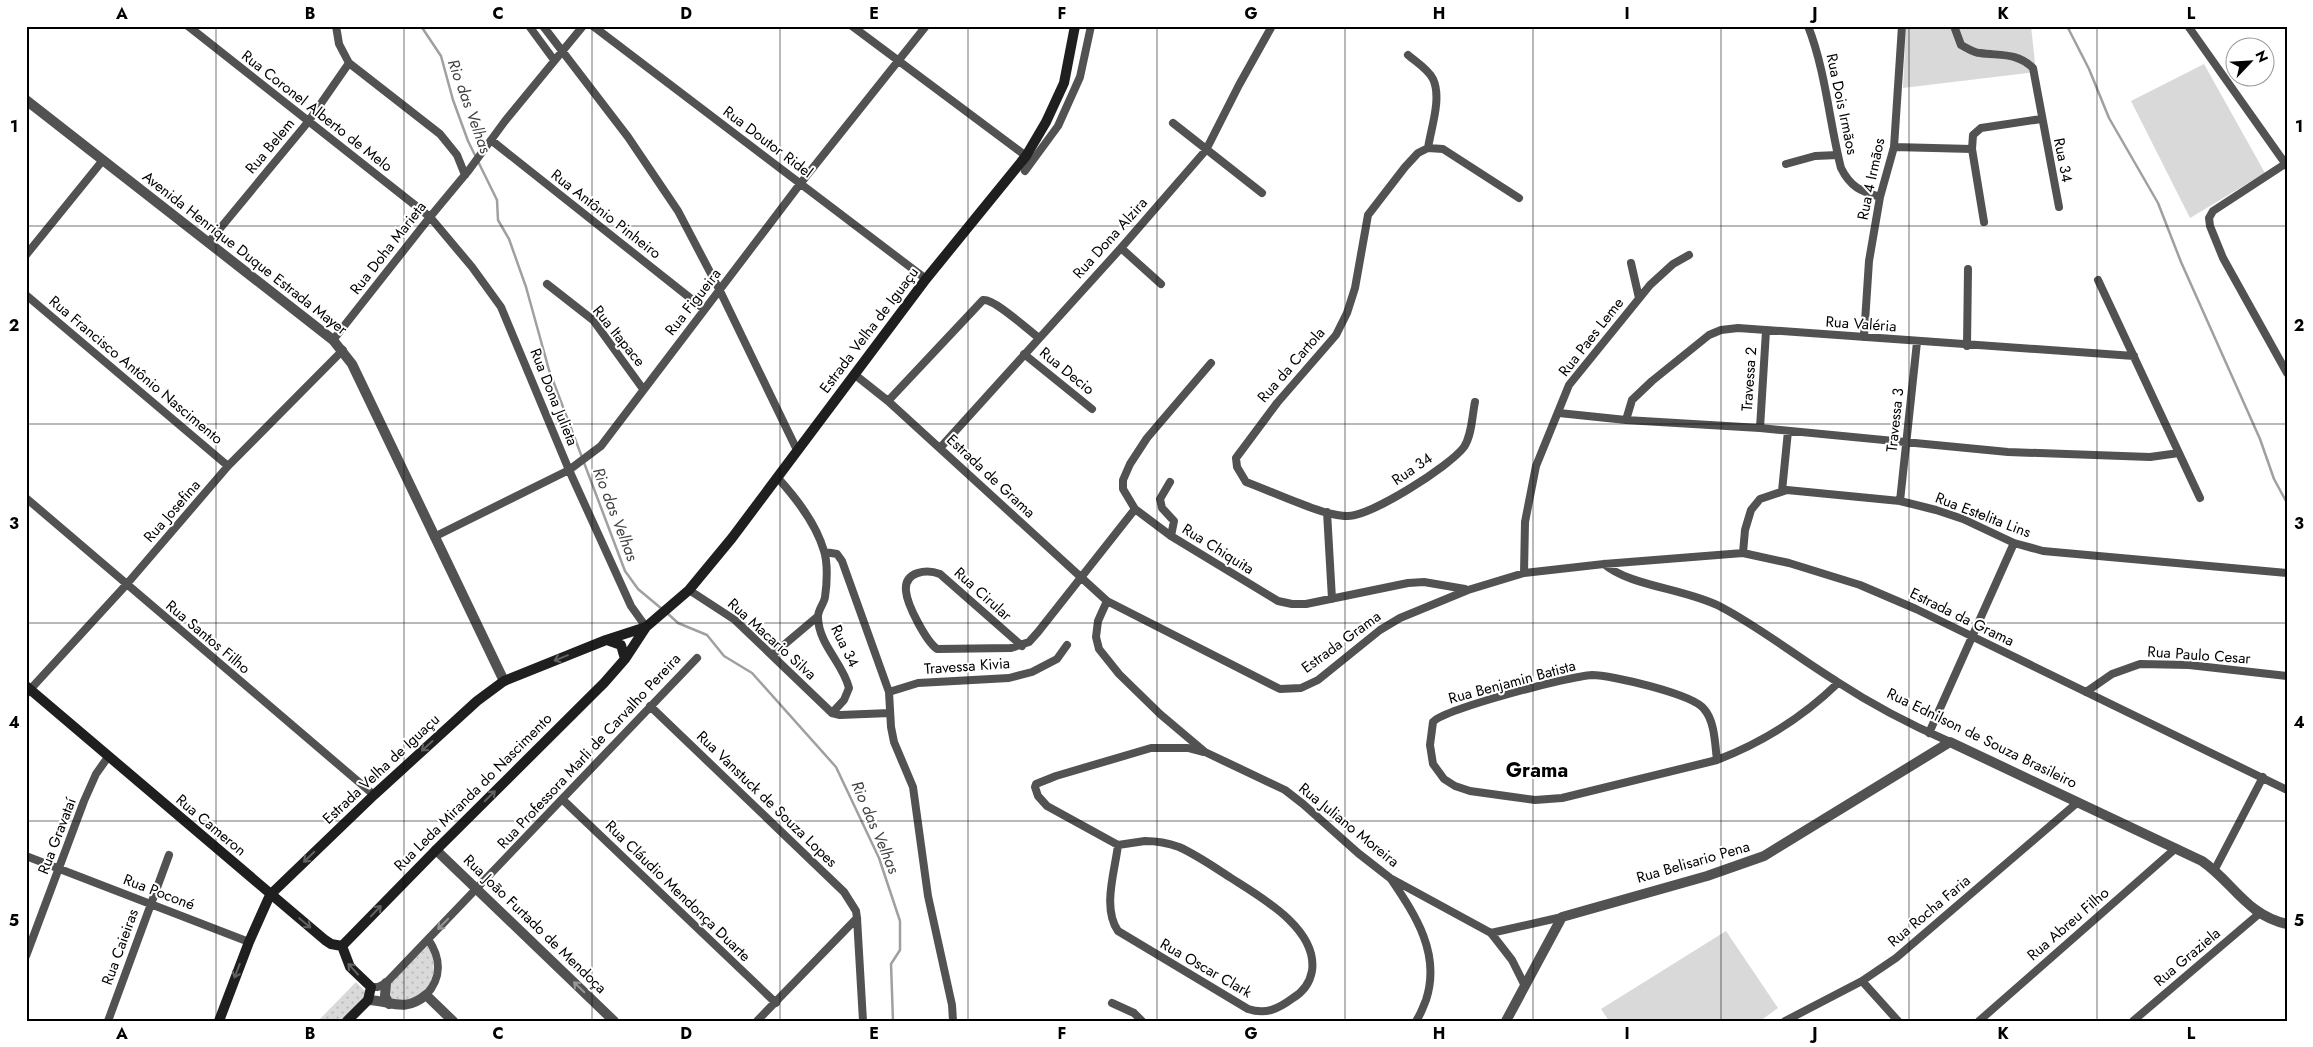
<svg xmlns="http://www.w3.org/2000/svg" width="2313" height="1047" viewBox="0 0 2313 1047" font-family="Jost,sans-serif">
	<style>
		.green { fill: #d9d9d9 }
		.park { fill: url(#park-dots) }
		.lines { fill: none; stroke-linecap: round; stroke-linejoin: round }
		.stream { stroke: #a0a0a0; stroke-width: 2.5 }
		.minor { stroke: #525252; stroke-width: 8 }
		.tertiary { stroke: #525252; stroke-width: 10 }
		.secondary { stroke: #1f1f1f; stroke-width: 10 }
		.oneway { stroke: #626262 }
		.oneway2 { stroke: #979797 }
		.grid { fill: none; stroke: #000; stroke-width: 1; stroke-opacity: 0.55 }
		.labels { text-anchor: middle; stroke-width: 4; stroke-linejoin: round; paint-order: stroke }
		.street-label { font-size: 15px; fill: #000; stroke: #fff }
		.water-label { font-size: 16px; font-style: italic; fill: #414141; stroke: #fff }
		.district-label { font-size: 20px; font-weight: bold; fill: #000; stroke: #fff }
		.neatline { fill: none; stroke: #000; stroke-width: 2 }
		.grid-label { font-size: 16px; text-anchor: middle; font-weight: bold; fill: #000 }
	</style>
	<defs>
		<pattern id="park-dots" width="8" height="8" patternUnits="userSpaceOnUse" patternTransform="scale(1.25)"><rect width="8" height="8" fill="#d9d9d9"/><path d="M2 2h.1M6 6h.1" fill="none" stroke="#b8b8b8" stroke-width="1.8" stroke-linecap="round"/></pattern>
	</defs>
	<rect width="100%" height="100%" fill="#fff"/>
	<path class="green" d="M1906,26H2031L2036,72L1903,88Z
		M2204,64L2265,173L2190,218L2131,101Z
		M1726,931L1778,1008L1760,1021H1609L1601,1009Z"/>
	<path class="park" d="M429,945C436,963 437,987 416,997C409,1001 399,1001 392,1002L389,984Z
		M356,982L367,993L341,1021H318Z"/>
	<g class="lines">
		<path class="stream" d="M421,26L441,56L453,100L468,141L497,200L498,220L509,239L526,287L549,370L625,571L638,589L662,609
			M2067,26L2089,69L2109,118L2158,203L2181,262L2260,439L2274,479L2287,503
			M666,612L678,623L707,635L724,656L752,673L836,767L879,858L900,921V950L891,964L893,1021"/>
		<path class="minor" d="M188,26L430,217L472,267L501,307L569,470L631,606L646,627
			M336,26L339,44L349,63L440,134L457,155L465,175
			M529,26L554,60
			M543,26L628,137L678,211L720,291L797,450
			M593,26L926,279
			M852,26L1026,156
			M1808,26C1826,72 1829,121 1841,168C1851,188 1861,191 1880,197
			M1954,26L1961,45C1967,48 1974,53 1980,53C2000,56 2017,52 2033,68L2059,207
			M2188,26L2287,166
			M1408,55C1416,62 1428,69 1433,79C1442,98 1431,128 1428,148
			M1173,123L1262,193
			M491,140L704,309
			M1894,147L1972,149
			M1786,164L1815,156L1838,155
			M2285,164L2213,211L2209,218L2210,226L2223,258L2287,373
			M1025,171L1058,126L1080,77L1091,26
			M1984,222L1972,149L1973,135L1981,128L2041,119
			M208,243L308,122L349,63
			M1121,248L1161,284
			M26,255L103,160
			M1631,263L1639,298
			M2098,280L2200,498
			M547,284L593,320L643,389
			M26,295L228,466
			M1864,337L1869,261L1880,197L1894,147L1902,26
			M333,340L430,217L469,170L505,121L583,26
			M1967,346L1968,269
			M1024,354L1092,409
			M1211,363L1147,438L1130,464L1123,480V489L1135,509L1171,536L1278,601L1292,604H1306L1408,583L1424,582L1465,589
			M854,374L888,401L1107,601L1280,689L1301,688L1318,680L1380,630L1400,618L1468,590L1524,573L1604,564L1743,553L1789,563L1860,585L1916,609L2287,790
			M888,401L983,300C994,298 1028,330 1039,338
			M1475,402C1472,416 1472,435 1464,447C1450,466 1370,517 1347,516C1323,516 1271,491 1246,482L1237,467L1236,458L1277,403L1336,335L1347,313L1355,288L1368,215L1405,167L1418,153L1428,148L1443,149L1519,198
			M1559,413L1626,420L1760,428L2008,452L2150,457L2179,453
			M1626,420L1632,400L1652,381L1709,335L1721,330L1738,328L2134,356
			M1760,428L1766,331
			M940,448L1121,248L1206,150L1239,85L1272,26
			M777,477C796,498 816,523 824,551C828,563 827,584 825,597C824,604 817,611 818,618C819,645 843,663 849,688L844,700L832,713
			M1170,482L1160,499L1162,508L1174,521L1171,536
			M1782,491L1788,431
			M26,498L374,795
			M1900,501L1917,342
			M1327,512L1332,599
			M434,537L569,470L601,446L800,184L926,26
			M825,552L837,554L842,561L889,692L891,727L894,742L913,787L928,896L952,1005L953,1021
			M1743,553L1745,530L1751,510L1760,499L1787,490L1900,501L1936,510L1963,519L2014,543L2043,551L2287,573
			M1604,564C1629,586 1687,589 1721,607C1761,628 1797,657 1836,681C1871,704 1911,725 1950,742
			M1524,573L1525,522L1536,466L1569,385L1650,285L1673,264L1689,255
			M689,590L735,620L832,713L840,715L890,713
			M1107,601L1098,621L1096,637L1099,649L1119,674L1160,714L1205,752L1285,790L1303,804L1358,853L1390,878L1491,933L1512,960L1525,986
			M1022,646L940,574C927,569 904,571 906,591C907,605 926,641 937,649L1011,648L1029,642L1038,632L1135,509
			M772,655L817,617
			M889,692L918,683L1009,678L1032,672L1057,659L1067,645
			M2086,692L2112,674L2140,664L2189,665L2287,676
			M26,694L126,585L228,466L343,350
			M650,706L844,892L856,911L857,918L863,1021
			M1929,733L2014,543
			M1717,760C1715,745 1715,721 1704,709C1693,694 1611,675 1592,675C1571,676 1443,709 1433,722L1430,745L1433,764L1444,779L1455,786L1470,791L1506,796L1535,800L1562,798L1717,760C1764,742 1802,718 1838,683
			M562,799L776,1003
			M1145,841C1156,841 1168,843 1179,847C1197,855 1214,867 1231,878C1261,897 1318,929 1312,971C1310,982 1303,992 1293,998C1278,1009 1266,1015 1248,1009L1118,931C1102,908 1115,871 1118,845Z
			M1118,845L1047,806L1038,796L1035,787L1036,784L1056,776L1151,748H1188L1203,752
			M26,856L249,942
			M2215,869L2263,777
			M1391,879C1416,916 1441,954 1426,1000C1423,1007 1421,1014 1416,1021
			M1491,933L1562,917
			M26,956L84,801L96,774L108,757
			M1862,981L1898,1021
			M371,987H378L386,983L697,658
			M426,995C442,978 441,958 428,939
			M1112,1003L1134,1013L1142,1021
			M108,1021L169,855
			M757,1021L857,918
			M1785,1021L1862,981L1896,958L2078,802
			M1979,1021L2176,848
			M2133,1021L2260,913"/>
		<path class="tertiary" d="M26,100L333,340L352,364L504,681
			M436,850L614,1021
			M386,983L385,996L389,1004
			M368,1000C392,1001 404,1013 426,995L453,1021
			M1506,1021L1562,917L1707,876L1764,856L1950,742L2202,861C2233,882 2246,915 2287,924"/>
		<path class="secondary" d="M607,640L621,645L625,659
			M26,686L325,940L331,944L342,946
			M342,946L436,850L604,683L625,659L646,627L689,590L732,538L926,279L1026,156L1046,122L1064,83L1075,26
			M342,946L350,967L371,987L368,1000L347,1021
			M219,1021L249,942L270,895L374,795L477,701L504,681L606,640L646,627"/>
	</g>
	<defs><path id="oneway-shaft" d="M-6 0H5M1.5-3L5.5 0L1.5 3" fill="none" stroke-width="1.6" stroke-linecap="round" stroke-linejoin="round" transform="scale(1.25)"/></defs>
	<g class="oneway">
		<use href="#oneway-shaft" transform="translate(561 658) rotate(158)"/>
		<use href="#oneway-shaft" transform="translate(427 746) rotate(138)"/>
		<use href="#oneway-shaft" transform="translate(490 796) rotate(-45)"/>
		<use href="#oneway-shaft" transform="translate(309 857) rotate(136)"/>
		<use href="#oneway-shaft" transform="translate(376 911) rotate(-46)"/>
		<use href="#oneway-shaft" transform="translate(305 923) rotate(40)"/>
		<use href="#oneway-shaft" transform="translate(353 969) rotate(-132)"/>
		<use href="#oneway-shaft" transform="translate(237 971) rotate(111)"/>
	</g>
	<g class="oneway2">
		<use href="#oneway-shaft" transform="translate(443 924) rotate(134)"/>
		<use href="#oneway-shaft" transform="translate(579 987) rotate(-136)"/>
	</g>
	<path class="grid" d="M216,26V1021M404,26V1021M592,26V1021M780,26V1021M968,26V1021M1157,26V1021M1345,26V1021M1533,26V1021M1721,26V1021M1909,26V1021M2097,26V1021M26,226H2287M26,424H2287M26,623H2287M26,821H2287"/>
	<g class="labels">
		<g class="street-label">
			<text transform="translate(1842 104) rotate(78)" y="5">Rua Dois Irmãos</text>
			<text transform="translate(317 111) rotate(38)" y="5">Rua Coronel Alberto de Melo</text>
			<text transform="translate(768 142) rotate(37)" y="5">Rua Doutor Ridel</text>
			<text transform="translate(270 146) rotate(-50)" y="5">Rua Belem</text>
			<text transform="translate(2063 160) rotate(79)" y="5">Rua 34</text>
			<text transform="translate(1871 179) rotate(-78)" y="5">Rua 4 Irmãos</text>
			<text transform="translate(606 214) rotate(38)" y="5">Rua Antônio Pinheiro</text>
			<text transform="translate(1110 238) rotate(-48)" y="5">Rua Dona Alzira</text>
			<text transform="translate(388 248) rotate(-52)" y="5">Rua Doha Marieta</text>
			<text transform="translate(245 253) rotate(38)" y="5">Avenida Henrique Duque Estrada Mayer</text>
			<text transform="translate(693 302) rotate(-52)" y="5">Rua Figueira</text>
			<text transform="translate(1861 324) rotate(4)" y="5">Rua Valéria</text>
			<text transform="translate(869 330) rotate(-53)" y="5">Estrada Velha de Iguaçu</text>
			<text transform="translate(619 336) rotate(51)" y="5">Rua Itapace</text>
			<text transform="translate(1591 337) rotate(-52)" y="5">Rua Paes Leme</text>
			<text transform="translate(1291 365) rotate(-49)" y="5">Rua da Cartola</text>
			<text transform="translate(136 370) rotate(40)" y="5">Rua Francisco Antônio Nascimento</text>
			<text transform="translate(1067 371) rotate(39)" y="5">Rua Decio</text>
			<text transform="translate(1749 379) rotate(-86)" y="5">Travessa 2</text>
			<text transform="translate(554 397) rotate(68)" y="5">Rua Dona Julieta</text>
			<text transform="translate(1895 420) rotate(-84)" y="5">Travessa 3</text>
			<text transform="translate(1412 469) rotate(-34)" y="5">Rua 34</text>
			<text transform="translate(991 476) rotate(43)" y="5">Estrada de Grama</text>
			<text transform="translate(172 511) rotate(-49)" y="5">Rua Josefina</text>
			<text transform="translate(1983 515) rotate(21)" y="5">Rua Estelita Lins</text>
			<text transform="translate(1218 549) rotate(32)" y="5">Rua Chiquita</text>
			<text transform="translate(983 594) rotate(42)" y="5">Rua Cirular</text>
			<text transform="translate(1962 617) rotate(26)" y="5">Estrada da Grama</text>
			<text transform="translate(208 637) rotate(40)" y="5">Rua Santos Filho</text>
			<text transform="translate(772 639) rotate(42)" y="5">Rua Macario Silva</text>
			<text transform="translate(1341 642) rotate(-36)" y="5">Estrada Grama</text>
			<text transform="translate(845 646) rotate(64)" y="5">Rua 34</text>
			<text transform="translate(2199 655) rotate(4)" y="5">Rua Paulo Cesar</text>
			<text transform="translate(967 666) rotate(-4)" y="5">Travessa Kivia</text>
			<text transform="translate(1512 682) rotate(-15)" y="5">Rua Benjamin Batista</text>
			<text transform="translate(1982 738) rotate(26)" y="5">Rua Ednilson de Souza Brasileiro</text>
			<text transform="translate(589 751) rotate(-47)" y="5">Rua Professora Marli de Carvalho Pereira</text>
			<text transform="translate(381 769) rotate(-43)" y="5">Estrada Velha de Iguaçu</text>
			<text transform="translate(473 792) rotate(-45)" y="5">Rua Leda Miranda do Nascimento</text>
			<text transform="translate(767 799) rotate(44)" y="5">Rua Vanstuck de Souza Lopes</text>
			<text transform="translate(211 825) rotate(40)" y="5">Rua Cameron</text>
			<text transform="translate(1349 825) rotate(39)" y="5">Rua Juliano Moreira</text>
			<text transform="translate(57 836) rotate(-69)" y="5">Rua Gravataí</text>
			<text transform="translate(1693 862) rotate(-16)" y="5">Rua Belisario Pena</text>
			<text transform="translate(678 891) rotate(44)" y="5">Rua Cláudio Mendonça Duarte</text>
			<text transform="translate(159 892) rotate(21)" y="5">Rua Poconé</text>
			<text transform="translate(1929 911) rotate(-40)" y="5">Rua Rocha Faria</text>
			<text transform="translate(535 924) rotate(44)" y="5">Rua João Furtado de Mendoça</text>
			<text transform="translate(2068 924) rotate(-41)" y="5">Rua Abreu Filho</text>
			<text transform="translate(120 947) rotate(-70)" y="5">Rua Caieiras</text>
			<text transform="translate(2187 957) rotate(-40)" y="5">Rua Graziela</text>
			<text transform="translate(1206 968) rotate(30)" y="5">Rua Oscar Clark</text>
		</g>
		<g class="water-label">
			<text transform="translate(470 106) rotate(70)" y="6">Rio das Velhas</text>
			<text transform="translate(616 514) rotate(69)" y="6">Rio das Velhas</text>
			<text transform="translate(876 827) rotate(67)" y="6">Rio das Velhas</text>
		</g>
		<g class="district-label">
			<text x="1537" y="777">Grama</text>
		</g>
	</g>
	<rect width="2313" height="1047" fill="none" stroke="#ffffff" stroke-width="55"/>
	<g transform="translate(2250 62) rotate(65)"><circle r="24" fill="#ffffff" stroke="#999999"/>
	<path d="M0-4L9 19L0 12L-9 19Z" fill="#000000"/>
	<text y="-8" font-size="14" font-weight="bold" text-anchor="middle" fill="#000000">N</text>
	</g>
	<rect x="28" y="28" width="2258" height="992" class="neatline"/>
	<g class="grid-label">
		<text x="122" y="19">A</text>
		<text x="310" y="19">B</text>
		<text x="498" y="19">C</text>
		<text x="686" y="19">D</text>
		<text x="874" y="19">E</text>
		<text x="1062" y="19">F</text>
		<text x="1251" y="19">G</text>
		<text x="1439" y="19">H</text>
		<text x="1627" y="19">I</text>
		<text x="1815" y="19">J</text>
		<text x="2003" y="19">K</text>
		<text x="2191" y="19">L</text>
		<text x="14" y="132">1</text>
		<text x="2299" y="132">1</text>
		<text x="14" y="331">2</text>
		<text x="2299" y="331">2</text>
		<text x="14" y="529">3</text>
		<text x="2299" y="529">3</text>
		<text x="14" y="728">4</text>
		<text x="2299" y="728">4</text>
		<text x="14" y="926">5</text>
		<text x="2299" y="926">5</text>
		<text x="122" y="1039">A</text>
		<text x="310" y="1039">B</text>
		<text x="498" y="1039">C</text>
		<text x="686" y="1039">D</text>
		<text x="874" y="1039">E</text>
		<text x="1062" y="1039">F</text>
		<text x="1251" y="1039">G</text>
		<text x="1439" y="1039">H</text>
		<text x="1627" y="1039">I</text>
		<text x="1815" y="1039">J</text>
		<text x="2003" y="1039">K</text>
		<text x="2191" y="1039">L</text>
	</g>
</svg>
